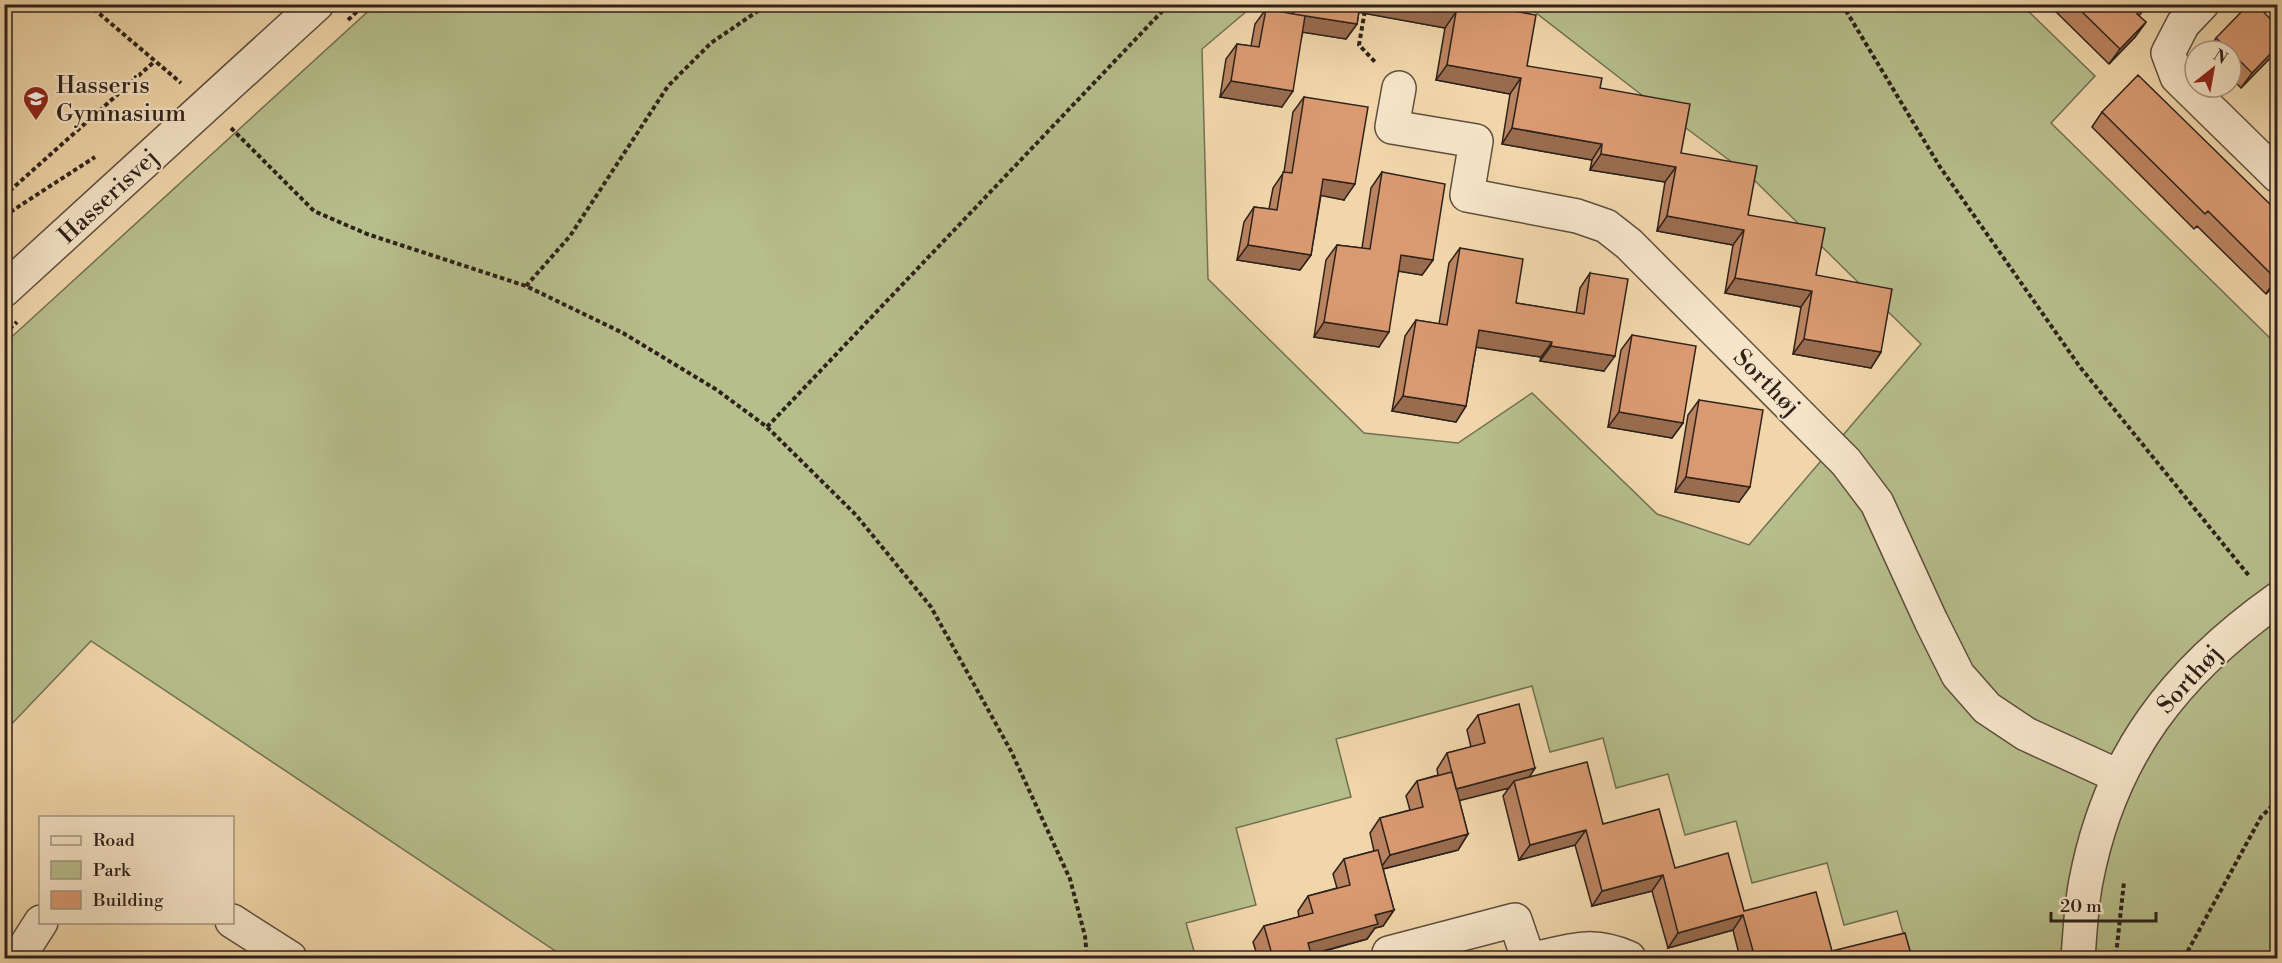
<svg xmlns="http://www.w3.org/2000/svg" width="2282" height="963" viewBox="0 0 2282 963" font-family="'Libre Bodoni',serif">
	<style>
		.green { fill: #b6be8b; stroke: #727053; stroke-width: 1.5 }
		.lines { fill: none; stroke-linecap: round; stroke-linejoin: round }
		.minor-casing { stroke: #5e4f3f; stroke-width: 36 }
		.tertiary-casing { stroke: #5e4f3f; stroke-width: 36 }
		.path { stroke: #2e221b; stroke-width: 4; stroke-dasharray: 4.5 3; stroke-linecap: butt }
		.minor { stroke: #f5e4c8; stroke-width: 33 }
		.tertiary { stroke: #f5e4c8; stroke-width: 33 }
		.wall { fill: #bb8461; stroke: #2e221b; stroke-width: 1.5 }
		.shaded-wall { fill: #996c4f; stroke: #2e221b; stroke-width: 1.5 }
		.building { fill: #da9a71; stroke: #2e221b; stroke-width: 1.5 }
		.labels { text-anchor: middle; stroke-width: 4.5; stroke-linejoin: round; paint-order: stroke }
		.poi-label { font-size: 24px; fill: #2e221b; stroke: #f5e4c8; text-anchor: start }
		.street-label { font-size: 24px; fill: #2e221b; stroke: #f5e4c8 }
	</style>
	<rect width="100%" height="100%" fill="#f0d6aa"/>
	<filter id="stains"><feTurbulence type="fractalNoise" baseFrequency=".00333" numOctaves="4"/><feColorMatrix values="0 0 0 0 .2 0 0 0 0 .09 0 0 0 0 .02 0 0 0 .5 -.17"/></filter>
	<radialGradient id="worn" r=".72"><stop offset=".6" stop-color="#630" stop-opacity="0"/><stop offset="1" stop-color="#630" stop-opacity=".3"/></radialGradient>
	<path class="green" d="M375,5H1254L1202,49L1208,279L1364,433L1458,443L1532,393L1657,514L1749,545L1921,344L1748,174L1652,103L1526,5H2022L2095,76L2051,123L2272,340L2277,335V958H1910L1897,911L1844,925L1827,863L1752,883L1736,821L1685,835L1668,774L1616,788L1603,738L1550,752L1532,686L1336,739L1351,797L1236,828L1256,905L1186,923L1196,958H566L91,641L5,731V343Z"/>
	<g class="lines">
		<defs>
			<path id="minor" d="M2202,4L2183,24L2168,53L2177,77L2278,176
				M1399,88L1392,127L1476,141L1467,195L1577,216L1606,226L1629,244L1846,462L1877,503L1931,621L1958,675L1987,708L2026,734L2118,776
				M232,921L290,958
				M18,958L41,922
				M1390,958L1389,953L1515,920L1528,958
				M1538,958C1575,950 1593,942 1629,958
				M2078,958C2080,933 2081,906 2086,881C2110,755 2175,672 2278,599"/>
			<path id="tertiary" d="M4,290L317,4"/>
		</defs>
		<use href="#minor" class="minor-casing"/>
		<use href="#tertiary" class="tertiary-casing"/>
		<path class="path" d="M88,4L181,83
			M1366,4L1359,45L1376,63
			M1842,4L1940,167L2080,367L2250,577
			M348,20L365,4
			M231,128L314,211L367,234L526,286L623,333L717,390L767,427L856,515L931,607L1011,751L1070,879L1085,936L1087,958
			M4,196L155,61
			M4,216L95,157
			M526,286L570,236L668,86L711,43L768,4
			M4,334L17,322
			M767,427L1169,4
			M2116,955L2124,882
			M2184,958L2261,817L2278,800"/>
		<use href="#minor" class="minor"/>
		<use href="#tertiary" class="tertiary"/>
	</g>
	<path class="wall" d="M1287,4H1474L1527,66L1600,88L1681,153L1748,215L1816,275L1881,352L1871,368L1793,354L1801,307L1725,293L1733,245L1657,231L1665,182L1590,170L1592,160L1502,144L1510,94L1436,80L1445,28L1359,12L1357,24L1346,39L1303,32L1282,107L1220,97L1226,59L1237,44L1251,46L1255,24L1266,9L1285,12Z
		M2048,4H2147L2139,16L2146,22L2135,37L2109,64Z
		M2216,38L2277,51L2241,88L2231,78V51H2207Z
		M1304,97L1344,200L1321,195L1311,255L1300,270L1237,260L1244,222L1254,207L1269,209L1273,188L1284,172L1293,112Z
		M2102,112L2275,209L2277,282L2266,294L2197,226L2194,229L2092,127Z
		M1382,172L1433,260L1422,275L1399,271L1379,347L1314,337L1326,260L1337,245L1362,248L1371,188Z
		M1460,248L1516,303L1576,313L1580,288L1590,273L1604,371L1540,361L1541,357L1476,347L1466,406L1456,422L1392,411L1405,336L1416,320L1439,324L1449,263Z
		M1632,335L1683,423L1672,438L1608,427L1621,350Z
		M1699,400L1739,502L1675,492L1688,415Z
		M1478,715L1535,768L1529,777L1744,911L1832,951L1912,958H1740L1733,930L1668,948L1652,891L1592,906L1575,845L1519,860L1503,796L1509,788L1459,800L1468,834L1458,850L1383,869L1394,910L1383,926L1375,928L1367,939L1311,955L1312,958H1258L1253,942L1264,926L1299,917L1298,911L1308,896L1337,888L1333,874L1344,859L1374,851L1370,833L1380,818L1410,810L1406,796L1417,781L1438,775L1437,769L1447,753L1471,747L1467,730Z"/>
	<path class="shaded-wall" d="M1356,4H1412L1456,12L1445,28L1351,11Z
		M1293,14L1357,24L1346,39L1282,29Z
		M2146,22L2135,37L2109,64L2120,49Z
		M2277,47V51L2241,88L2252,73Z
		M1447,65L1521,78L1510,94L1436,80Z
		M1231,81L1293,91L1282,107L1220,97Z
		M1512,128L1602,144L1592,160L1502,144Z
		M1601,154L1676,167L1665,182L1590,170Z
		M1323,179L1355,184L1344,200L1313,194Z
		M1667,216L1744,230L1733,245L1657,231Z
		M1248,245L1311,255L1300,270L1237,260Z
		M1401,255L1433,260L1422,275L1391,270Z
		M2277,277V282L2266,294Z
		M1735,278L1812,291L1801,307L1725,293Z
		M1324,322L1389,332L1379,347L1314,337Z
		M1479,330L1552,342L1541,357L1468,346Z
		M1804,339L1881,352L1871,368L1793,354Z
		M1551,346L1615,356L1604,371L1540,361Z
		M1403,396L1466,406L1456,422L1392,411Z
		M1619,412L1683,423L1672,438L1608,427Z
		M1686,477L1750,487L1739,502L1675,492Z
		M1535,768L1525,784L1514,781L1509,788L1446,804L1456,789Z
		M1586,830L1575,845L1519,860L1530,845Z
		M1468,834L1458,850L1379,870L1390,855Z
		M1663,875L1652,891L1592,906L1602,891Z
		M1394,910L1383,926L1375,928L1367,939L1297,958L1308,943L1375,915Z
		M1743,915L1733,930L1668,948L1678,933Z"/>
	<path class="building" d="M1295,4H1360L1357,24L1293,14Z
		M1412,4H1474L1536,15L1527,66L1602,78L1600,88L1690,104L1681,153L1757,166L1748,215L1825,228L1816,275L1892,289L1881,352L1804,339L1812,291L1735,278L1744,230L1667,216L1676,167L1601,154L1602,144L1512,128L1521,78L1447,65L1456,12Z
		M2074,4H2146L2137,14L2146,22L2120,49Z
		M2249,4H2256L2277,26V47L2252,73L2231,52V51H2230L2216,38Z
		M1266,9L1305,16L1293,91L1231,81L1237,44L1259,47Z
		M2138,75L2275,209L2277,207V277L2276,279L2208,211L2205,214L2102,112Z
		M1304,97L1368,107L1355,184L1323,179L1311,255L1248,245L1254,207L1277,210L1283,172L1292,173Z
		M1382,172L1445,184L1433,260L1401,255L1389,332L1324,322L1337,245L1370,249Z
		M1460,248L1523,259L1516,303L1584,314L1590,273L1628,279L1615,356L1551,346L1552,342L1479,330L1466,406L1403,396L1416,320L1447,325Z
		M1632,335L1696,346L1683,423L1619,412Z
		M1699,400L1763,410L1750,487L1686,477Z
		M1519,704L1535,768L1456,789L1447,753L1485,743L1478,715Z
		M1587,762L1603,824L1659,809L1675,868L1728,853L1744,911L1816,892L1832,951L1905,933L1912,958H1833L1832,955L1820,958H1755L1743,915L1678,933L1663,875L1602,891L1586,830L1530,845L1514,781Z
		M1452,772L1468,834L1390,855L1380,818L1423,807L1417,781Z
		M1378,850L1394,910L1375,915L1378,924L1308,943L1312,958H1273L1264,926L1313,913L1308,896L1350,885L1344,859Z"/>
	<defs>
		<symbol id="school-pin" viewBox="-11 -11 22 30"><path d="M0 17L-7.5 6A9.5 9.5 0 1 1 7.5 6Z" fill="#8f2418" stroke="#f5e4c8"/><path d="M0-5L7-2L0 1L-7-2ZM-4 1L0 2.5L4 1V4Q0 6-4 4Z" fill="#fff"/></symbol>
	</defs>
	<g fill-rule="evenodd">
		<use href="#school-pin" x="21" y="84" width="30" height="40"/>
	</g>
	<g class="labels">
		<g class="poi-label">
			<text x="56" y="93">Hasseris<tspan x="56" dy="28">Gymnasium</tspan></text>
		</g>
		<g class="street-label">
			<text transform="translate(108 196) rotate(-43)" y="8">Hasserisvej</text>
			<text transform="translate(1767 382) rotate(45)" y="8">Sorthøj</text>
			<text transform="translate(2189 679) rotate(-48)" y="8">Sorthøj</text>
		</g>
	</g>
	<rect width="2282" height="963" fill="none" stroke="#f0d6aa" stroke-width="24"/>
	<rect x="6" y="6" width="2270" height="951" fill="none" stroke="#2e221b" stroke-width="3"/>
	<rect x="12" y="12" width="2258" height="939" fill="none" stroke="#2e221b" stroke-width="1.5"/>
	<rect x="39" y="816" width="195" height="108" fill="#f5e4c8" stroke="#a59683" stroke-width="1.5"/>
	<rect x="51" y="836" width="30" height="9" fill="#f5e4c8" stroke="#a59683" stroke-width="1.5"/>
	<text x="93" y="846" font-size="18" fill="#2e221b">Road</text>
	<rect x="51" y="861" width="30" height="18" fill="#b6be8b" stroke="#a59683" stroke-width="1.5"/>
	<text x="93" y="876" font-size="18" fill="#2e221b">Park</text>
	<rect x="51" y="891" width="30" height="18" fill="#da9a71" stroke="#a59683" stroke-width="1.5"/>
	<text x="93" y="906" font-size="18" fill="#2e221b">Building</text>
	<g transform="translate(2213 69) rotate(31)"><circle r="28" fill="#f5e4c8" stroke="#a59683" stroke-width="1.5"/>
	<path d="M0-4.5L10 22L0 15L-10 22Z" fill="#8f2418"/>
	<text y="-9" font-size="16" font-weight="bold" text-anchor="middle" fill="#2e221b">N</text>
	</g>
	<path d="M2051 912v9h105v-9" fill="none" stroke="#2e221b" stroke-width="3"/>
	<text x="2060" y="912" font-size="18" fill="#2e221b" stroke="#f5e4c8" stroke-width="4.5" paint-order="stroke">20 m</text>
	<rect width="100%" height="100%" filter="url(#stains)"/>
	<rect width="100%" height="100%" fill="url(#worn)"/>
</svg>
